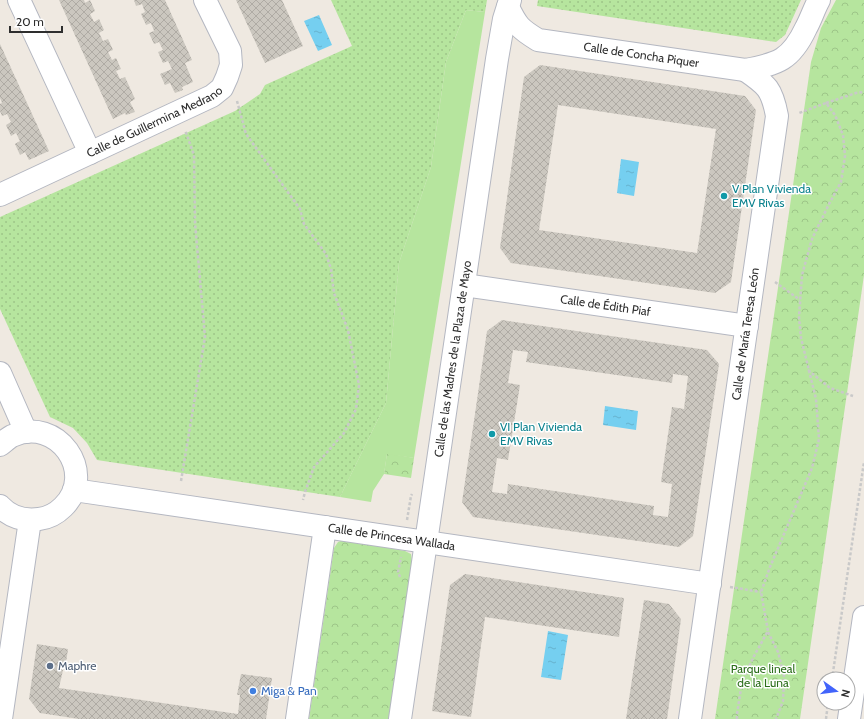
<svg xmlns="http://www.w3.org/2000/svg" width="864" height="719" viewBox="0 0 864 719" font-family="Cabin,sans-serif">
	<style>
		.grass { fill: url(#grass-dots) }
		.forest { fill: url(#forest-crowns) }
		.garden { fill: #b6e59e }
		.water { fill: url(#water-ripples) }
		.building { fill: url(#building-cross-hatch); fill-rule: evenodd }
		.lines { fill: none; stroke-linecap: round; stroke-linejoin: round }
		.minor-casing { stroke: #b4b7c1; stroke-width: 24 }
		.path { stroke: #c9c9c9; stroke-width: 2.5; stroke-dasharray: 3 2; stroke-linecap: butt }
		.minor { stroke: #fff; stroke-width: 22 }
		.culture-dot { fill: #0f9aa8; stroke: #fff; stroke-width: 1.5 }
		.service-dot { fill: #5c6f8a; stroke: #fff; stroke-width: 1.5 }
		.shop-dot { fill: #3f7fe0; stroke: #fff; stroke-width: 1.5 }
		.labels { text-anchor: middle; stroke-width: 3; stroke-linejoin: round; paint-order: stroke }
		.street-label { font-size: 12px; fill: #2e2e2e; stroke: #fff }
		.culture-label { font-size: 12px; fill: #0d838f; stroke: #fff; text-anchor: start }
		.service-label { font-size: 12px; fill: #4e5e75; stroke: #fff; text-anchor: start }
		.park-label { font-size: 12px; fill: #2c6e1b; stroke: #fff }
		.shop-label { font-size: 12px; fill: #366cbe; stroke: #fff; text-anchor: start }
	</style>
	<defs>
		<pattern id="grass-dots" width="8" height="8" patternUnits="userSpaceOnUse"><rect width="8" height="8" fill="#b6e59e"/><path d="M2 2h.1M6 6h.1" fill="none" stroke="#9dc588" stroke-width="1.8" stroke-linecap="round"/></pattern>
		<pattern id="forest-crowns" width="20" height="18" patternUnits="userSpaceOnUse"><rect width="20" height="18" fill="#b6e59e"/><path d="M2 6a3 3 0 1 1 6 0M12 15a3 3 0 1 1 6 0" fill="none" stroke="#9dc588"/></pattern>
		<pattern id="water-ripples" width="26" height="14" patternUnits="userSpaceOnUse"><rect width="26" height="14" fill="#75cff0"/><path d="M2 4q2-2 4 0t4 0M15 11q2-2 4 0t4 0" fill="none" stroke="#66b2ce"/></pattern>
		<pattern id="building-cross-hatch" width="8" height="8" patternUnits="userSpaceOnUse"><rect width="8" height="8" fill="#cbc7bf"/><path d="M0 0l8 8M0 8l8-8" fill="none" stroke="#afaba4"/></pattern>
	</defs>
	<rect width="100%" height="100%" fill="#efe9e1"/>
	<path class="grass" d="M331,0H487L485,12L466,10L446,62L431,167L399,263L386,403L340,497L97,460L87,443L73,428L50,417L0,309V217L235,111L260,94L265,85L352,46Z
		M538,0H801L785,35L776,42L537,6Z"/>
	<path class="forest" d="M836,0H864V275L800,719H715L811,62L821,28Z
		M387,453L414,458L411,478L384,474Z
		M344,540L405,551L411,554L412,561L389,719H309L334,548L338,542Z"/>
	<path class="garden" d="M466,10L485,12L414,458L387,454L384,474L373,491L371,502L340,497L386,403L399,263L431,167L446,62Z"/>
	<path class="water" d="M319,15L332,45L318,51L304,21Z
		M621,159L639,162L634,196L617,193Z
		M605,406L638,411L636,430L603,425Z
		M548,631L568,635L561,680L541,677Z"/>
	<path class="building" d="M59,0H84L85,3L90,0L95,11L90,14L94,22L99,19L104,30L99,33L103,41L108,39L113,50L108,52L112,60L116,58L121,69L116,71L120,79L125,77L135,99L130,102L135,112L126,115L125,113L113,119Z
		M134,0H165L192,60L185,63L193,82L182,87L183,90L175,93L170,83L165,85L160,74L172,69L168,61L163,63L158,52L163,50L159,42L154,44L149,33L154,31L151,23L146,25L141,14L145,12L142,4L136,6Z
		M236,0H282L303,46L265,63Z
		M0,44L49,151L29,160L25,152L20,155L15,144L20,141L16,133L11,136L6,125L11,122L7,114L2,116L0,111V104L2,103L0,98Z
		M540,65L745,96L756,110L731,282L715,293L511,263L500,248L524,77ZM558,105L716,129L697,253L539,230Z
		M502,320L707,350L719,364L693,536L679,547L473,517L462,502L476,407L487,331ZM513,350L528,352L526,362L672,383L673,374L688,376L684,409L672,407L661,482L672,484L668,517L653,515L654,506L508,484L507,494L492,492L497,458L508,460L520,385L508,383Z
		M465,574L624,598L619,637L485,617L471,717L432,711L450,585Z
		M644,600L669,604L681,619L667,719H626Z
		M37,644L68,649L65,670H63L59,688L238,714L240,695H237L241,674L272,678L266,719H79L40,713L29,699Z"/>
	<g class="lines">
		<defs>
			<g id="minor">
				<path d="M19,0L90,153"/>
				<path id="s1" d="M508,7C517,26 520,29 538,40L745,70C778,64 791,60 806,28C811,19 814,9 819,0"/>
				<path id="s2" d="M0,195L212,96L222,88L227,77L231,65L230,51L205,0"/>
				<path id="s3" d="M464,285L747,326"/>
				<path d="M0,373L26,432"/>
				<path d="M0,445C4,442 8,438 12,436C57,415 98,473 63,507C56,514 48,518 39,519C24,521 10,517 0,506"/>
				<path id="s4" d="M74,490L710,584"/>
				<path d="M1,719L30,520"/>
				<path d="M297,719L325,527"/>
				<path id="s5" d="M400,719L497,59L504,19L510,0"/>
				<path id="s6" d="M690,719L777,116C772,89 767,85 745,70"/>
				<path d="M849,719L864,617"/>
			</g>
		</defs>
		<use href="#minor" class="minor-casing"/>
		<path class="path" d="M237,101L246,134L300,209L304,224L326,254L331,269L334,293L348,330L359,385L356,409L344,433L314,467L305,492L303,500
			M826,103L856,93L864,92
			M775,282L800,300
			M808,370L830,388L853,396
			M181,481L205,337L195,223L194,155L185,130
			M407,520L411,496L412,494
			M400,577L398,572L401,557
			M730,587L761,592
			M768,632L778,652L784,676L783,701L776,719
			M832,679L864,462
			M737,719V714L742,682L754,656L768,631L761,592L770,567L812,468L819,439L816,399L801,338L799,317L802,275L812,239L829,204L841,182L845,156L843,135L835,115L826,103L799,113
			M826,719L828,703"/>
		<use href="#minor" class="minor"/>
	</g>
	<g class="culture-dot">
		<circle cx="724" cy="196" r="4"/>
		<circle cx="492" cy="434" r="4"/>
	</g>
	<circle class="service-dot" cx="50" cy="666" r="4"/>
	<circle class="shop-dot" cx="253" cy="691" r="4"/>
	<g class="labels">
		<g class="street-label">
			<text dy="4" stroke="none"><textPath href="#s1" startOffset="150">Calle de Concha Piquer</textPath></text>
			<text dy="4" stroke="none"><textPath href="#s2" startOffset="171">Calle de Guillermina Medrano</textPath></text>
			<text dy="4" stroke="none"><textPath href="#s3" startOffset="143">Calle de Édith Piaf</textPath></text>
			<text dy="4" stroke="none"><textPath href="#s6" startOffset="389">Calle de María Teresa León</textPath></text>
			<text dy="4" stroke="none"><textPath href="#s5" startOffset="364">Calle de las Madres de la Plaza de Mayo</textPath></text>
			<text dy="4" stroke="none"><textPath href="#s4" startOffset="321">Calle de Princesa Wallada</textPath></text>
		</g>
		<g class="culture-label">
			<text x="732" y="193">V Plan Vivienda<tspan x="732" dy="14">EMV Rivas</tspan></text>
			<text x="500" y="431">VI Plan Vivienda<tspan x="500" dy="14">EMV Rivas</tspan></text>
		</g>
		<g class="service-label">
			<text x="58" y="670">Maphre</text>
		</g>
		<g class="park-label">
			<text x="763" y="673">Parque lineal<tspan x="763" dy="14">de la Luna</tspan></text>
		</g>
		<g class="shop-label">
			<text x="261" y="695">Miga &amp; Pan</text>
		</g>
	</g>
	<g transform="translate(836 691) rotate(104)"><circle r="19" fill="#ffffff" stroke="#ababab"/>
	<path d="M0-3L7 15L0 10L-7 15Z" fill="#4264fb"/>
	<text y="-6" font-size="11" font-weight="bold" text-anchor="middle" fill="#2e2e2e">N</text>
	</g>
	<path d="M10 26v6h52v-6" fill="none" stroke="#2e2e2e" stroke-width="2"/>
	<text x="16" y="26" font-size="12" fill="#2e2e2e" stroke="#ffffff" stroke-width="3" paint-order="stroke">20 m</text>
</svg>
